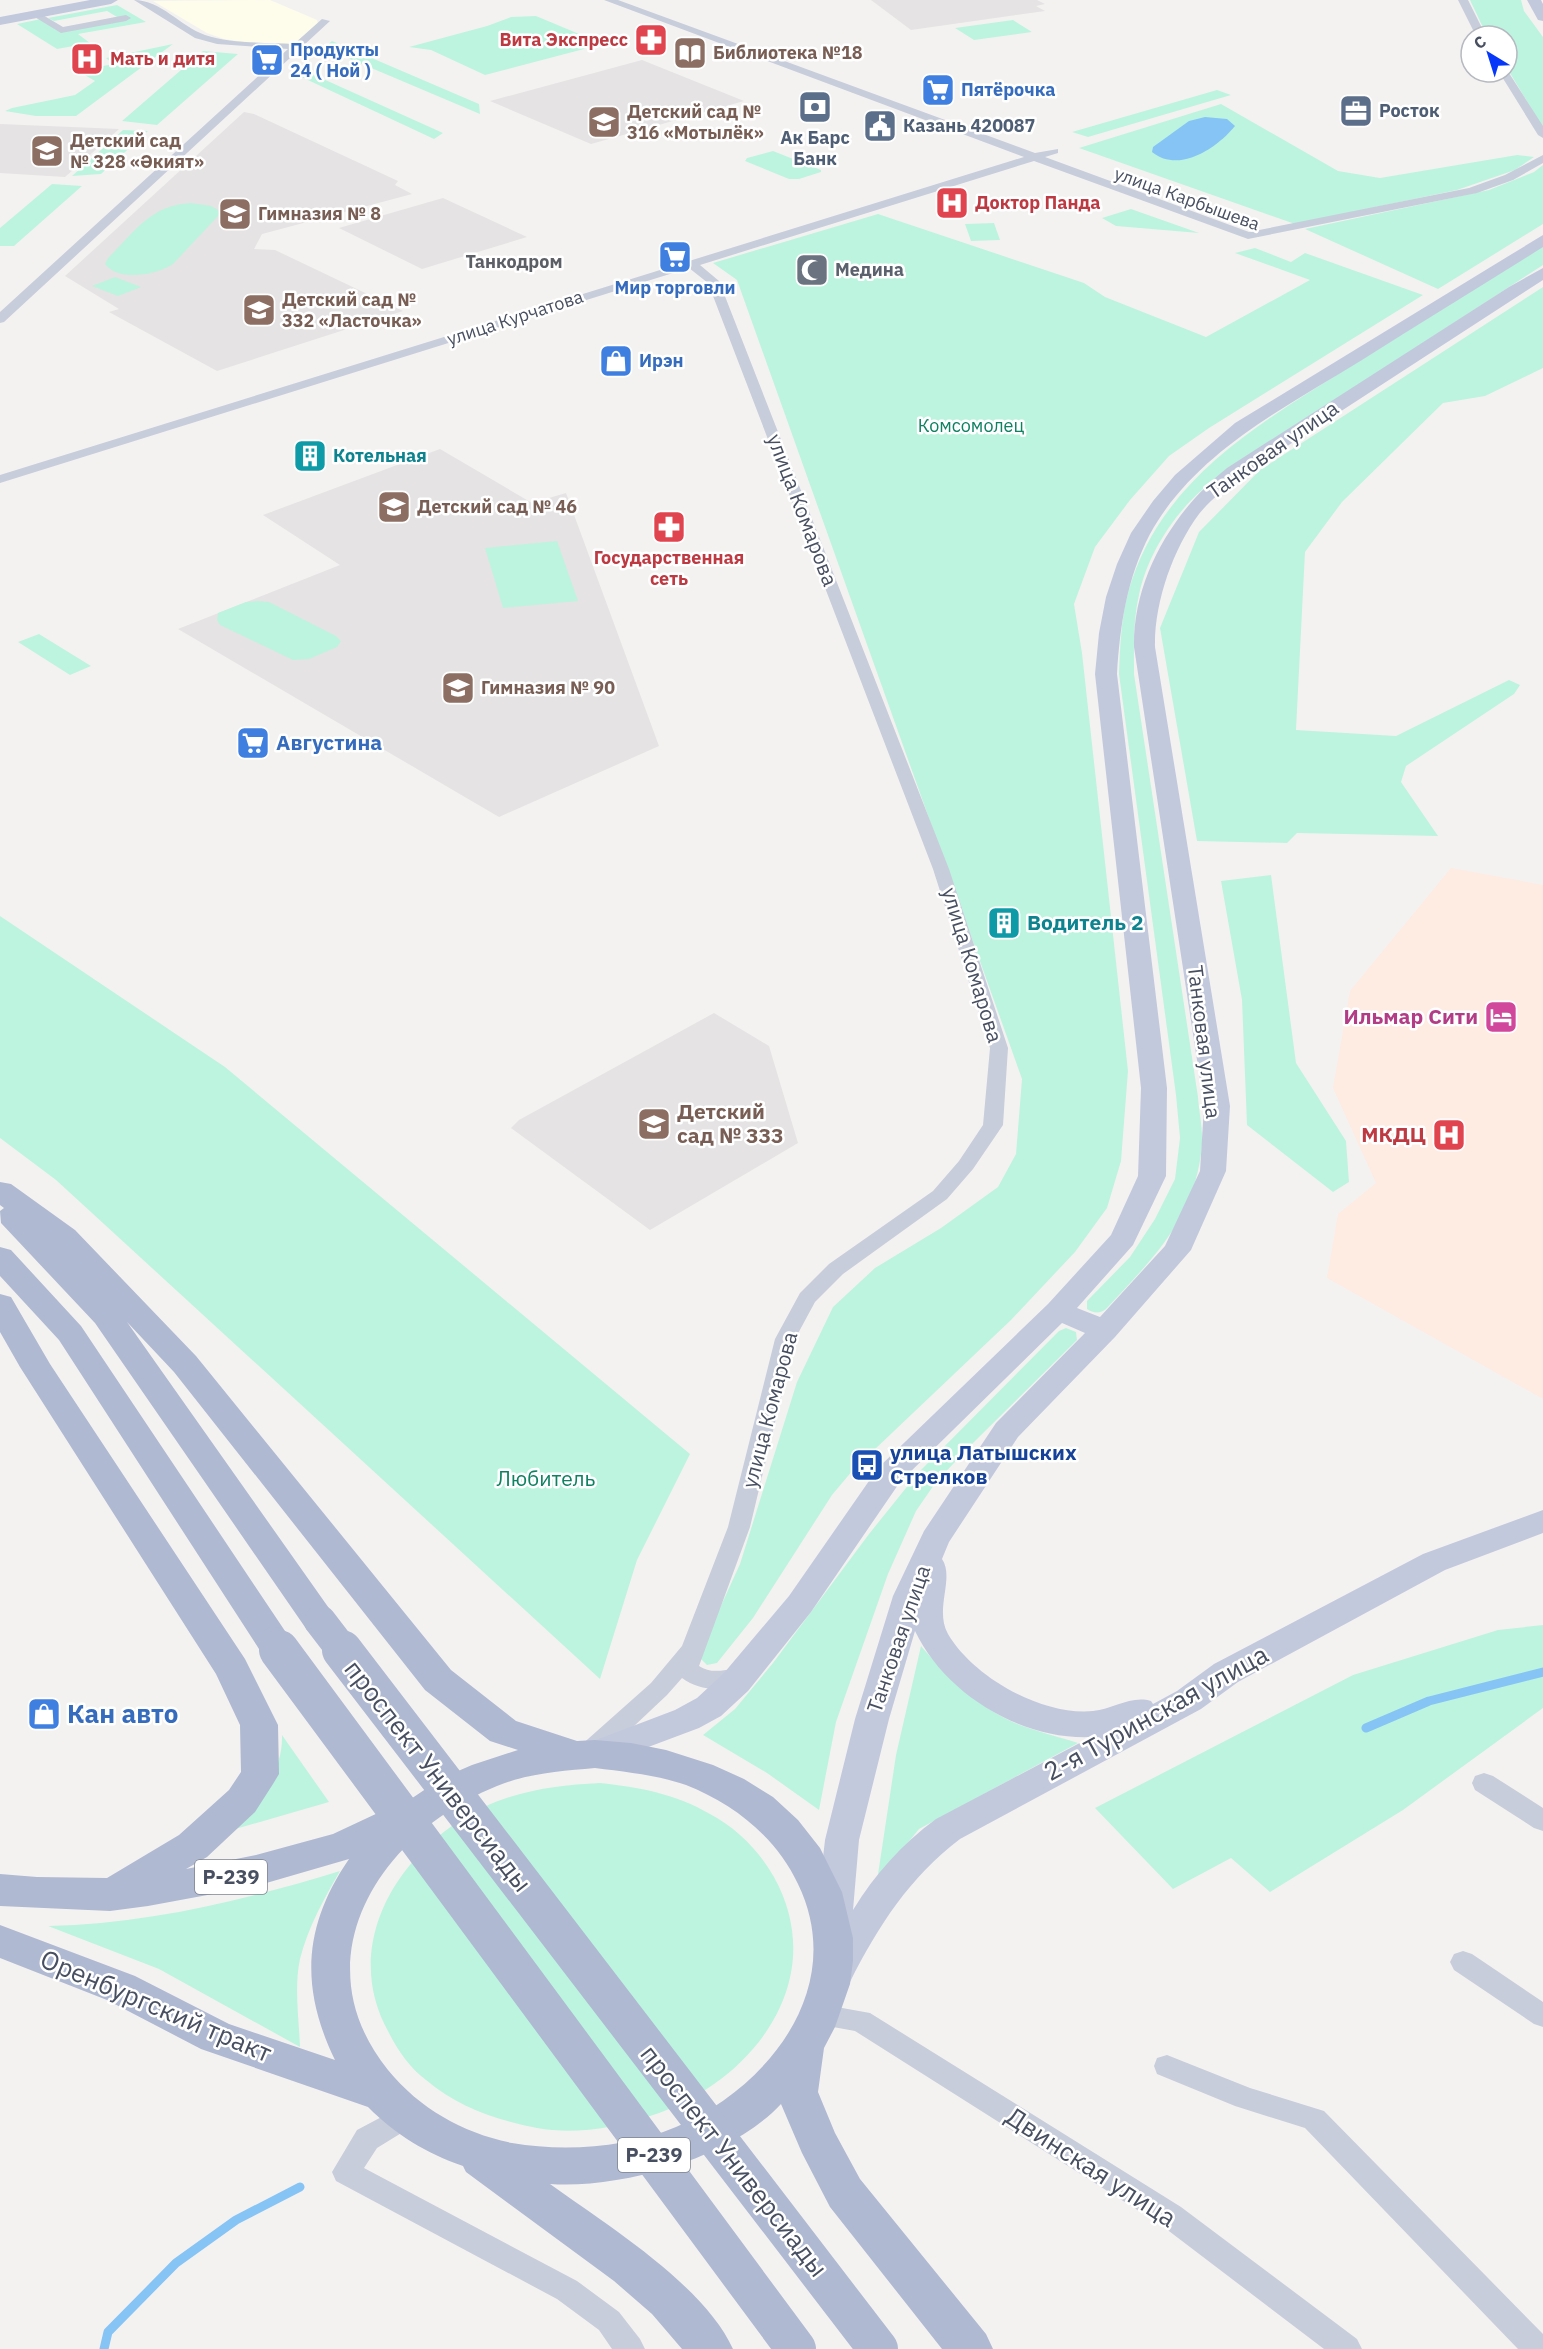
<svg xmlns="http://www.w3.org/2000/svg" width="1543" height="2349" viewBox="0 0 1543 2349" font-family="'IBM Plex Sans',sans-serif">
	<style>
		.commercial { fill: #fefdeb }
		.education { fill: #e5e3e3 }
		.medical { fill: #feebe2 }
		.green { fill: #bdf4df }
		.water { fill: #86c4f5 }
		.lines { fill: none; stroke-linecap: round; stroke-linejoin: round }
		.stream { stroke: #86c4f5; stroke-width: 9 }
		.street { fill: #c7cdda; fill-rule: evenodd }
		.secondary { fill: #c3c9dc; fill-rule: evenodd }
		.primary { fill: #afb9d2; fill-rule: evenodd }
		.primary-bridge-far1 { stroke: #afb9d2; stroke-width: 32 }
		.primary-bridge { stroke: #afb9d2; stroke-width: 40 }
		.labels { text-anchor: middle; stroke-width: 5; stroke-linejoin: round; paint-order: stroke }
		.far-health-label { font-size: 18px; font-weight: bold; fill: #be3a42; stroke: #fff; text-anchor: start }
		.far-shop-label { font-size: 18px; font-weight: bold; fill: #366cbe; stroke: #fff; text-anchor: start }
		.far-education-label { font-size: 18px; font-weight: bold; fill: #785e54; stroke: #fff; text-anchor: start }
		.far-service-label { font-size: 18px; font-weight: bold; fill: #4e5e75; stroke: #fff; text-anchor: start }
		.far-street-label { font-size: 18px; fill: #474f61; stroke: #fff }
		.far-neighbourhood-label { font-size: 18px; font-weight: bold; fill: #5d5f67; stroke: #fff }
		.far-worship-label { font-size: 18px; font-weight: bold; fill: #5b616d; stroke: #fff; text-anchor: start }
		.far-park-label { font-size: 18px; fill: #0e8161; stroke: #fff }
		.far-culture-label { font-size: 18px; font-weight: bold; fill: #0d838f; stroke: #fff; text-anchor: start }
		.shield { fill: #fff; stroke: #7e8490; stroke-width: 1.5 }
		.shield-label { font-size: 20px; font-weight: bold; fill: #474f61 }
		.street-label { font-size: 21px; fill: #474f61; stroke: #fff }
		.shop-label { font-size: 21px; font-weight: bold; fill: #366cbe; stroke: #fff; text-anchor: start }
		.culture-label { font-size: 21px; font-weight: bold; fill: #0d838f; stroke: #fff; text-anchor: start }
		.hotel-label { font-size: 21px; font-weight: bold; fill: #b23c85; stroke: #fff; text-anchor: end }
		.education-label { font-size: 21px; font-weight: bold; fill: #785e54; stroke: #fff; text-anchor: start }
		.health-label { font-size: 21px; font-weight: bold; fill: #be3a42; stroke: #fff; text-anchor: end }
		.transit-label { font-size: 21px; font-weight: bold; fill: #164399; stroke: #fff; text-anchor: start }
		.park-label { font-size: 21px; fill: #0e8161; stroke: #fff }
		.near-street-label { font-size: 26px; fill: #474f61; stroke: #fff }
		.near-shop-label { font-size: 26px; font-weight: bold; fill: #366cbe; stroke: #fff; text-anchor: start }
	</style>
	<rect width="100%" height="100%" fill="#f4f2f1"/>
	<path class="commercial" d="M270,0L317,20L318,24L293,45L244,42L224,39L207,33L153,1Z"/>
	<path class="education" d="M871,0H1037L1045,4L1036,6L1045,11L911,30Z
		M642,60L744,101L591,144L490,101Z
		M244,112L254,114L398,181L395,185L412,194L262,234L254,249L275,250L403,311L217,371L109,312L119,309L65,276Z
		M0,124L119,129L65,177L0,173Z
		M443,198L527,237L422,269L339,228Z
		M440,449L532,503L566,493L659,746L499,817L178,629L340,565L263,515Z
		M714,1013L769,1046L798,1143L650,1230L511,1128L519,1120Z"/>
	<path class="medical" d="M1451,868L1543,885V1399L1327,1278L1338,1214L1376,1183L1333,1088L1350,991Z"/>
	<path class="green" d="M1470,0H1521L1524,11L1543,37V128L1507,68V36H1487Z
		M117,5L146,22L78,34L90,43L57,49L17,24L41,19L60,31L117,17L107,11L54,21L48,18Z
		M536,16L603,44L485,75L431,50L409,47L487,26L511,17Z
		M1013,20L1032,32L974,40L955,28Z
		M332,41L479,104L480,114L324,48Z
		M173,44L76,116H36L5,111L12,108L75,95L95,81L78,71L113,64L106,58Z
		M203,51L238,54L157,125L122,121Z
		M301,69L443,133L434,139L295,74Z
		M1217,90L1231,95L1088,137L1072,132Z
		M1221,104L1338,171L1380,178L1517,155L1534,157L1515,170L1457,190L1295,224L1079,148Z
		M123,130L148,131L101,174L72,176Z
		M773,151L821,170V172L799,179H789L745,161L747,158Z
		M1543,165V224L1438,289L1305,229L1489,190L1534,172Z
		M52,184L82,186L14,246H0V228Z
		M191,203L211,206L218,210L219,215L173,264C157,275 118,282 105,264L108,258C135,232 150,205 191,203Z
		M1131,209L1199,233L1116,226L1102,218Z
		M878,214L1084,283L1105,297L1206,337L1310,280L1235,253L1255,248L1291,262L1305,253L1423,295L1209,428L1169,456L1130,500L1095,547L1074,604L1082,653L1128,1071L1121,1161L1107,1208L1075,1252L1011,1320L853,1470L832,1495L753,1618L717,1663L707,1665L698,1656L740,1564L797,1382L833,1307L875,1268L941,1228L998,1187L1016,1154L1022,1079L737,280L713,263Z
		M994,223L1000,240L971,241L965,224Z
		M1543,246V265L1240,462C1228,471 1215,479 1203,489C1173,515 1147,556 1139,595C1133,621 1134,648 1134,674L1198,1097C1199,1112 1203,1129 1202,1144C1196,1218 1154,1257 1106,1309C1100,1314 1093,1313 1087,1309V1301L1130,1257L1155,1219L1175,1179L1180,1138L1176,1095L1119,674C1120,648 1121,619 1128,593C1159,480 1259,424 1351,366C1415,326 1479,286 1543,246Z
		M115,277L141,287L118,296L92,286Z
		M1543,287V368L1485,396L1443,403L1342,502L1305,552L1296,730L1396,736L1509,680L1520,685L1514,694L1406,766L1401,782L1438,836L1297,833L1287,843L1197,841L1160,628L1199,532L1260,470Z
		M557,541L578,601L503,608L485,548Z
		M258,601L269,602L336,636L341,641L337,647L309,659L293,660L220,625L217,620L218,613L246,602Z
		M39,634L91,666L70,675L18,642Z
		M1271,875L1296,1063L1346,1141L1349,1182L1333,1192L1247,1125L1242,1000L1221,881Z
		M0,916L225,1067L690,1454L637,1560L600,1679L56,1180L0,1138Z
		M1066,1328L1076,1332L1077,1340L972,1444L936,1482L916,1511L888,1574L836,1722L819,1810L767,1773L703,1735L735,1709L773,1663L869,1534L918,1473L1059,1331Z
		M1543,1625V1708L1403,1810L1270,1892L1231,1858L1173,1889L1095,1808L1353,1675L1498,1630Z
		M921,1646C947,1676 978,1707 1015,1723C1035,1731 1057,1736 1078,1743L919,1829L877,1881L896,1755Z
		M282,1735L329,1802L225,1832C252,1803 283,1779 282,1735Z
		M600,1783C639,1787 676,1794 710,1814C737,1828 759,1851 774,1877C832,1982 750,2084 650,2116C615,2128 574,2135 537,2128C496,2120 458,2107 426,2080C410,2068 398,2051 389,2033C339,1945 399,1849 482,1808C519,1790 559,1785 600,1783Z
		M340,1871C324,1899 308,1927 300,1959C294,1987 299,2019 300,2047L159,1969L48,1926C148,1924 245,1900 340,1871Z"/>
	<path class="water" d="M1205,117L1227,119L1235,126C1217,148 1179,174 1152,152L1153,147L1189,121Z"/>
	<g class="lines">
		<path class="stream" d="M1366,1728L1429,1701L1543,1672
			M104,2349L108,2332L176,2263L236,2220L300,2187"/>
		<path class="street" d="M134,0C161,0 180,26 205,35C232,44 266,42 294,44L322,19L330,21L4,322L0,323V312L288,49L217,44L195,38Z
			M604,0H618L1035,153L1058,149V153L1045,157L1249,232L1469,188L1505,175L1543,155V163L1513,180L1477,193L1248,239L1034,161L700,265L719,281L949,869L1008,1048L1003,1125L973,1169L947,1199L843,1274L815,1302L795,1339L750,1527L699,1666C715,1677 731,1665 748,1671L752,1677L748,1683C726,1690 702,1693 682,1678L667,1695L597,1761L588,1763L579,1761L576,1754L579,1747L651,1683L682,1646L728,1527L775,1339L800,1293L829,1264L933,1191L959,1161L983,1125L990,1048L933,869L708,283L689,268L0,483V475L1024,157Z
			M1458,0H1468L1486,36H1476Z
			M36,11L63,27L126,15L131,18L126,21L61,33L33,16V12Z
			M1507,70L1543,126V138L1538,135L1499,72H1507Z
			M1484,1773L1493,1776L1543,1808V1831L1534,1828L1475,1790L1472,1783L1475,1776Z
			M1463,1951L1472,1954L1543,2002V2027L1534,2024L1454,1970L1450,1962L1454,1954Z
			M820,2004L870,2013L1181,2207L1357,2339L1362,2349H1324L1161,2225L855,2031L811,2023L807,2015L811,2007Z
			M1167,2055L1250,2088L1324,2111L1543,2334V2349H1518L1305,2128L1235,2106L1157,2074L1154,2066L1157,2058Z
			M406,2104L416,2108L420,2116L416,2124L377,2148L364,2168L577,2281L619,2312L640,2339L645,2349H612L599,2330L557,2299L336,2181L332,2172L357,2130Z"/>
		<path class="secondary" d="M90,0H118L111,4L0,25V17Z
			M1527,0H1541L1543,4V21L1538,20Z
			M1543,235V247C1483,285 1422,322 1362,360C1286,407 1195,452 1150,534C1127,578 1120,625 1117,674L1167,1088L1166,1176L1133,1245L1077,1308L1100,1317L1165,1246L1200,1171L1204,1106L1134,647C1133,577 1174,510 1227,468L1509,287L1543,268V280L1241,476C1226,488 1211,499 1199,514C1173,549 1154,603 1155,647L1230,1106L1226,1171L1191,1250L1115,1337L1018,1437L949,1542L942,1559C955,1578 934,1609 948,1634C974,1678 1043,1716 1093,1711C1114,1709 1131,1695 1151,1701L1153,1704L1177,1691L1214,1664L1423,1554L1543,1510V1533L1445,1570L1238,1682L1201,1709L960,1839C910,1877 878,1926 850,1982L837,1986L824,1982L819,1971L840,1932L834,1933L821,1929L816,1919L825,1840L855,1719L893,1596L924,1531L996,1423L1085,1333L1062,1323L900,1482L811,1612L748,1691L721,1716L699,1728L595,1767L583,1763L578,1754L583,1745L675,1710L697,1698L724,1673L789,1596L878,1468L1048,1304L1111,1235L1138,1176L1141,1088L1095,674L1099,633L1106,597L1117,564L1131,533L1153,501L1175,475L1235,423ZM915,1631C945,1694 1021,1740 1091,1737L936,1819C902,1844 875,1874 853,1910L859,1840L889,1719Z"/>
		<path class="primary" d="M0,1182L11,1184L75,1230L196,1356L451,1670L516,1721L577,1741L595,1740L631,1743L666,1750L713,1765L744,1779L773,1797L798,1820L820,1848L842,1892L853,1938V1961L850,1984L835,2027L824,2048L818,2092L835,2133L860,2179L986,2334L993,2349H942L830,2207L802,2153L781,2104C731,2158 622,2189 550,2184C607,2225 704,2285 733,2349H682L652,2314L614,2281L466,2172L463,2166C426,2153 396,2135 368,2107L201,2049L107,2000L0,1958V1925L135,1976L229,2024L335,2060C300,1988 303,1926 349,1859L256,1886L148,1906L110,1911L0,1906V1874L37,1877L107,1878L179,1835L229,1790L241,1772L240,1725L216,1674L20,1367L0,1332V1294L11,1297L50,1364L245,1659L278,1725L279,1774L273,1784L255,1812L207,1857L186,1869L256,1855L333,1834L380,1812L396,1809L442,1778L472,1765L518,1750L490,1741L425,1690L174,1372L127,1322L338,1621L333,1630L320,1634L307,1630L95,1323L1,1223L0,1211L4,1208L0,1205ZM595,1768C626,1772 657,1775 686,1785C734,1804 776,1837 798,1884C848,1987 769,2087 676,2127C626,2148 564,2152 512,2143C463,2133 420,2109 388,2070C298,1958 382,1832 497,1786C529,1773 562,1771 595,1768Z
			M0,1247L11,1250L81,1326L287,1634L292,1643L287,1652L274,1656L261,1652L59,1340L0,1276Z"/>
		<path class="primary-bridge-far1" d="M320,1621L343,1651
			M274,1643L280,1651"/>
		<path class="primary-bridge" d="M279,1650L796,2349
			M342,1650L878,2349"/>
	</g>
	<defs>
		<symbol id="pharmacy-square" viewBox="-11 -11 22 22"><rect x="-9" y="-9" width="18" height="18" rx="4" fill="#e0444e" stroke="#fff"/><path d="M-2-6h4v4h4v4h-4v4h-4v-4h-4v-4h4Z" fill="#fff"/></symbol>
		<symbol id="library-square" viewBox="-11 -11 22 22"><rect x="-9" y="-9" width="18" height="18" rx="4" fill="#8d6e63" stroke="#fff"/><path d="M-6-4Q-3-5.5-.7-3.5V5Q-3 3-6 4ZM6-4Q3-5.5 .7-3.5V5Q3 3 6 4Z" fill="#fff"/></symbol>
		<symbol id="hospital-square" viewBox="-11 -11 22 22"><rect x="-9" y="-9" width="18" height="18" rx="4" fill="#e0444e" stroke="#fff"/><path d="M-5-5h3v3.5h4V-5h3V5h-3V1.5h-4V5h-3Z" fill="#fff"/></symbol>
		<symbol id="supermarket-square" viewBox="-11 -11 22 22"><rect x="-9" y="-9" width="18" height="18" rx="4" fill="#3f7fe0" stroke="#fff"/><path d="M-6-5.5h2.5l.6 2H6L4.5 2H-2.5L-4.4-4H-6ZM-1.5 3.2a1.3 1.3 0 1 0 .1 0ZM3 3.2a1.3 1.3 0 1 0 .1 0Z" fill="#fff"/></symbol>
		<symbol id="bank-square" viewBox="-11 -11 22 22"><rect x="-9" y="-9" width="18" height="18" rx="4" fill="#5c6f8a" stroke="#fff"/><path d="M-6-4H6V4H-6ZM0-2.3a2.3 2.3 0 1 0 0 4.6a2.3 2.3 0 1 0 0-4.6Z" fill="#fff"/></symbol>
		<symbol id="office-square" viewBox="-11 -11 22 22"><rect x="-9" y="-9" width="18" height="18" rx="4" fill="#5c6f8a" stroke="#fff"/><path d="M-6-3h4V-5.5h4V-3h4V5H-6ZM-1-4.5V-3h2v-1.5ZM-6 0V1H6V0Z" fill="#fff"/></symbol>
		<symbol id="school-square" viewBox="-11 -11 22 22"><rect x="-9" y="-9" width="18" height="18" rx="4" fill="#8d6e63" stroke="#fff"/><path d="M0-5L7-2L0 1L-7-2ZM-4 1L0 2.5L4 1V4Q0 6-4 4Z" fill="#fff"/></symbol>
		<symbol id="civic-square" viewBox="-11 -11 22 22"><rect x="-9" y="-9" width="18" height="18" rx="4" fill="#5c6f8a" stroke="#fff"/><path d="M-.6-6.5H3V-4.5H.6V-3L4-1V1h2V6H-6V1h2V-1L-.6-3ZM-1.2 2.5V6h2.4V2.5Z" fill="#fff"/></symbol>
		<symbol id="mosque-square" viewBox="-11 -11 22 22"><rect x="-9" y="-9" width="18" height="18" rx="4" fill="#6b7280" stroke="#fff"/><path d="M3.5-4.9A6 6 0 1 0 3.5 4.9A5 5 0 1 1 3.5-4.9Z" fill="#fff"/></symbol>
		<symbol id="shop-square" viewBox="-11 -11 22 22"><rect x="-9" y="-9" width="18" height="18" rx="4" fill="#3f7fe0" stroke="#fff"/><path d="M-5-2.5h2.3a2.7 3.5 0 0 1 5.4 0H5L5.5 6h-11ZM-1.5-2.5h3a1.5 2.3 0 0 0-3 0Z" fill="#fff"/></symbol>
		<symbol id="building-square" viewBox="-11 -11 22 22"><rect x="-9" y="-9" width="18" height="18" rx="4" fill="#0f9aa8" stroke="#fff"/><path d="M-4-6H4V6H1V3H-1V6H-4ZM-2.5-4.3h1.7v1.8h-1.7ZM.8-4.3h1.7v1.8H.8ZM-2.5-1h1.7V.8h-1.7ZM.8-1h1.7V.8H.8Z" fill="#fff"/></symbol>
		<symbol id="hotel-square" viewBox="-11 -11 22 22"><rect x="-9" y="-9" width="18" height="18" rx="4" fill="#d1479c" stroke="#fff"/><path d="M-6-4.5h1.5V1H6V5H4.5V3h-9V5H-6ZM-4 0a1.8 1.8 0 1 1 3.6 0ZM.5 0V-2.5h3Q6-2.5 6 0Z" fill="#fff"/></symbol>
		<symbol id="bus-square" viewBox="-11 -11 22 22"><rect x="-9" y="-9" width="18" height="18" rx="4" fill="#1a4fb4" stroke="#fff"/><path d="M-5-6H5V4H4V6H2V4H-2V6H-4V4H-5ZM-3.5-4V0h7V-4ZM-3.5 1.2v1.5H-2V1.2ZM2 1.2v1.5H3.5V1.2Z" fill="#fff"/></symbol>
	</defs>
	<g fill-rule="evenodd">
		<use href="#pharmacy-square" x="632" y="21" width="38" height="38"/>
		<use href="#library-square" x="671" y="34" width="38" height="38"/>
		<use href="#hospital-square" x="68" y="40" width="38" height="38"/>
		<use href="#supermarket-square" x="248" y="41" width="38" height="38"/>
		<use href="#supermarket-square" x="919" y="71" width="38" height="38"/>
		<use href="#bank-square" x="796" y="88" width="38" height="38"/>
		<use href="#office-square" x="1337" y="92" width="38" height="38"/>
		<use href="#school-square" x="585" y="103" width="38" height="38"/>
		<use href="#civic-square" x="861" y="107" width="38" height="38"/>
		<use href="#school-square" x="28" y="132" width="38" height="38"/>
		<use href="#hospital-square" x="933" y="184" width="38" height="38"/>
		<use href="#school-square" x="216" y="195" width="38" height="38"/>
		<use href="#supermarket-square" x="656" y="238" width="38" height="38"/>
		<use href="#mosque-square" x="793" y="251" width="38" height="38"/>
		<use href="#school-square" x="240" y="291" width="38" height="38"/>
		<use href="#shop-square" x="597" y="342" width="38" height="38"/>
		<use href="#building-square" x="291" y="437" width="38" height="38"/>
		<use href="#school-square" x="375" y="488" width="38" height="38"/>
		<use href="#pharmacy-square" x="650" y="508" width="38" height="38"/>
		<use href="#school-square" x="439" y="669" width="38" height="38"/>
		<use href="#supermarket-square" x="234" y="724" width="38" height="38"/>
		<use href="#building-square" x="985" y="904" width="38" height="38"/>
		<use href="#hotel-square" x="1482" y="998" width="38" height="38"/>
		<use href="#school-square" x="635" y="1105" width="38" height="38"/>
		<use href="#hospital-square" x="1430" y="1116" width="38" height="38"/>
		<use href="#bus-square" x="848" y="1446" width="38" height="38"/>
		<use href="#shop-square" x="25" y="1695" width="38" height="38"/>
	</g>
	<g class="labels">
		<g class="far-health-label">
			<text x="628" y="46" text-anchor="end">Вита Экспресс</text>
			<text x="110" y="65">Мать и дитя</text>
			<text x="975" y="209">Доктор Панда</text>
			<text x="669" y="564" text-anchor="middle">Государственная<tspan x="669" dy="21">сеть</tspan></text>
		</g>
		<g class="far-shop-label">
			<text x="290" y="56">Продукты<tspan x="290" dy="21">24 ( Ной )</tspan></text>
			<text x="961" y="96">Пятёрочка</text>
			<text x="675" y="294" text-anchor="middle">Мир торговли</text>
			<text x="639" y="367">Ирэн</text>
		</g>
		<g class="far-education-label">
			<text x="713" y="59">Библиотека №18</text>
			<text x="627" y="118">Детский сад №<tspan x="627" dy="21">316 «Мотылёк»</tspan></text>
			<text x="70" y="147">Детский сад<tspan x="70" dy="21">№ 328 «Әкият»</tspan></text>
			<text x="258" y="220">Гимназия № 8</text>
			<text x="282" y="306">Детский сад №<tspan x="282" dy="21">332 «Ласточка»</tspan></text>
			<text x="417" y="513">Детский сад № 46</text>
			<text x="481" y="694">Гимназия № 90</text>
		</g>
		<g class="far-service-label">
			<text x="1379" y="117">Росток</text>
			<text x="903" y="132">Казань 420087</text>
			<text x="815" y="144" text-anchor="middle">Ак Барс<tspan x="815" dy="21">Банк</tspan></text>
		</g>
		<g class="far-street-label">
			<text transform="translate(1187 199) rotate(20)" y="6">улица Карбышева</text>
			<text transform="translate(515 318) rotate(-18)" y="6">улица Курчатова</text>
		</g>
		<g class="far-neighbourhood-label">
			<text x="514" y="268">Танкодром</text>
		</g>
		<g class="far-worship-label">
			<text x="835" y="276">Медина</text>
		</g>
		<g class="far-park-label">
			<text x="971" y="432">Комсомолец</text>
		</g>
		<g class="far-culture-label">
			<text x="333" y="462">Котельная</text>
		</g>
		<g class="shield">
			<rect x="195" y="1860" width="72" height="34" rx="4.5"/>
			<rect x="618" y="2138" width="72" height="34" rx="4.5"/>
		</g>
		<g class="shield-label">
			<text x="231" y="1884">Р-239</text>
			<text x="654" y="2162">Р-239</text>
		</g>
		<g class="street-label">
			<text transform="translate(1273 450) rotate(-35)" y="7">Танковая улица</text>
			<text transform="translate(802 510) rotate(69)" y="7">улица Комарова</text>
			<text transform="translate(972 965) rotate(73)" y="7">улица Комарова</text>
			<text transform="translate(1204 1042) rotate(83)" y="7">Танковая улица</text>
			<text transform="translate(770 1410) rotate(-75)" y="7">улица Комарова</text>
			<text transform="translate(899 1639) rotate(-71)" y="7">Танковая улица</text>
		</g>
		<g class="shop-label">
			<text x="276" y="750">Августина</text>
		</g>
		<g class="culture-label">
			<text x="1027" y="930">Водитель 2</text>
		</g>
		<g class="hotel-label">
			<text x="1478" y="1024">Ильмар Сити</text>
		</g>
		<g class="education-label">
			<text x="677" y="1119">Детский<tspan x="677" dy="24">сад № 333</tspan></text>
		</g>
		<g class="health-label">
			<text x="1426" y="1142">МКДЦ</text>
		</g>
		<g class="transit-label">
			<text x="890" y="1460">улица Латышских<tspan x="890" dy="24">Стрелков</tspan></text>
		</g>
		<g class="park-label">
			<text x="546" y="1486">Любитель</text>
		</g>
		<g class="near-street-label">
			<text transform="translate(1156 1713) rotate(-29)" y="9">2-я Туринская улица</text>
			<text transform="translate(438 1776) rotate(52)" y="9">проспект Универсиады</text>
			<text transform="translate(156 2006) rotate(23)" y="9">Оренбургский тракт</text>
			<text transform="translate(734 2161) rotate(52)" y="9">проспект Универсиады</text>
			<text transform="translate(1091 2167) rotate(33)" y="9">Двинская улица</text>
		</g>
		<g class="near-shop-label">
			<text x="67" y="1723">Кан авто</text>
		</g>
	</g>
	<g transform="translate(1489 54) rotate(322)"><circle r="28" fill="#ffffff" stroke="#b5b9c0" stroke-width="1.5"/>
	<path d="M0-4.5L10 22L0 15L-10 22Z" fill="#0738f9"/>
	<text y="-9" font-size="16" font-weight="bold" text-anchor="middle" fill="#474f61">С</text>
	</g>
</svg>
